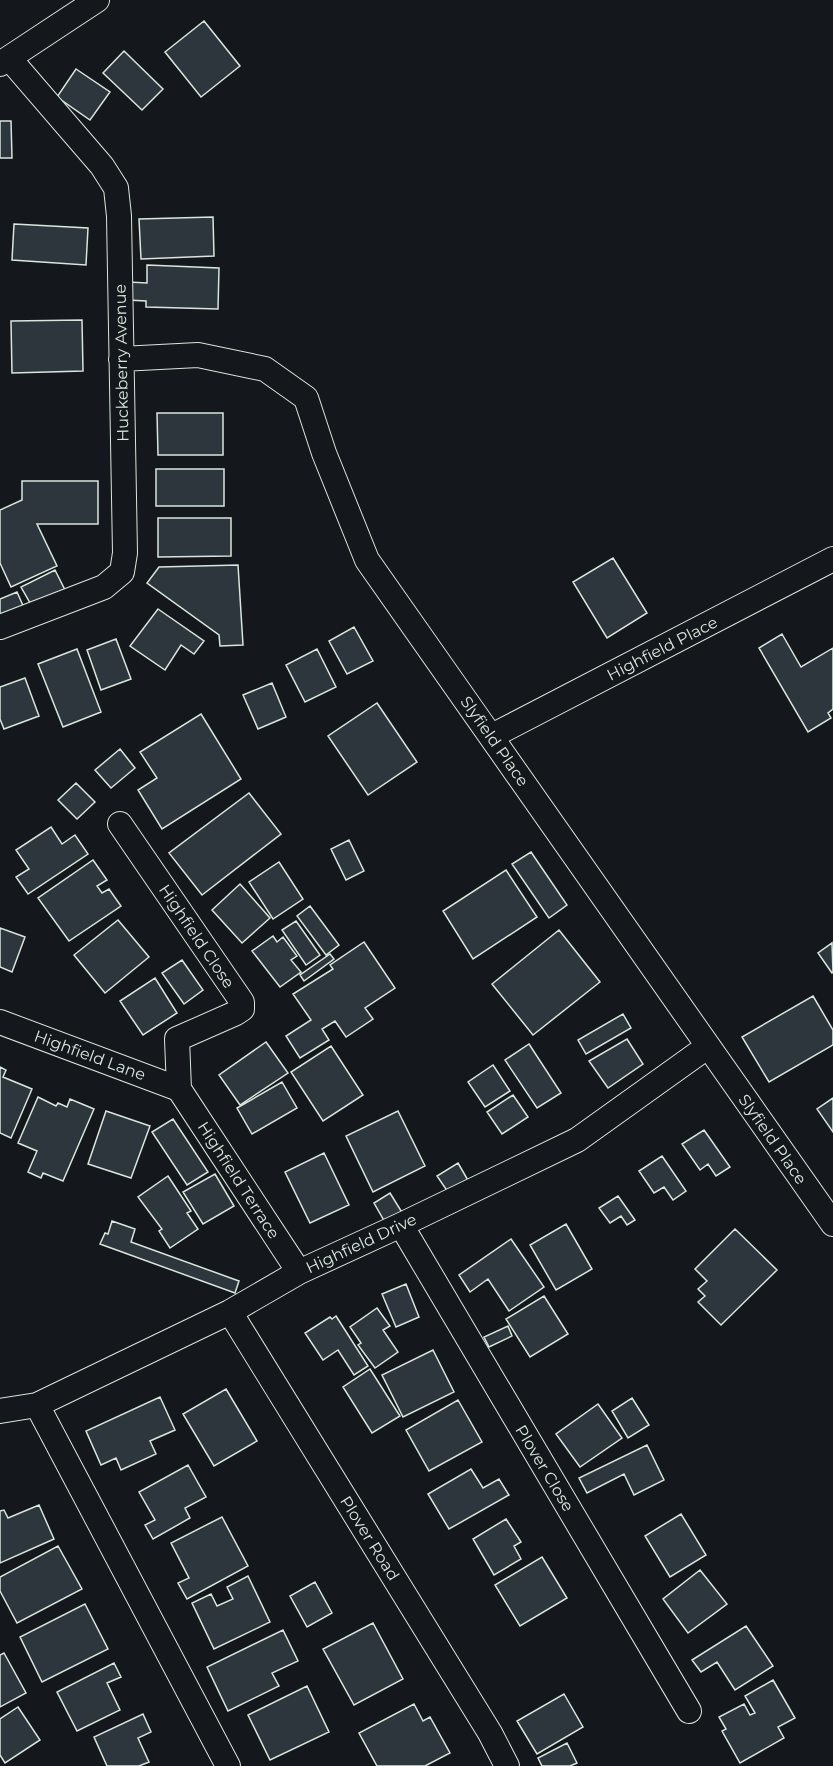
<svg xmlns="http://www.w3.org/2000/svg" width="833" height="1766" viewBox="0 0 833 1766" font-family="Montserrat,sans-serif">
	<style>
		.building { fill: #2c363c; stroke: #d8e6dc; stroke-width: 1.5 }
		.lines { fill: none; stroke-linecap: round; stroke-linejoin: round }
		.minor-casing { stroke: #d8e6dc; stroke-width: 26 }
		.minor { stroke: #14181c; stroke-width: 24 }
		.labels { text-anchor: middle; stroke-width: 4.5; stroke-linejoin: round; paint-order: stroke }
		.street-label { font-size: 16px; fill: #d8e6dc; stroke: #14181c }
	</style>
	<rect width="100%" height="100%" fill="#14181c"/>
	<path class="building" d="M204,21L240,66L201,97L165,52Z
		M124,51L163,89L142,110L103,73Z
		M76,69L110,92L90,120L57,97Z
		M0,121H11L12,158H0Z
		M213,217L214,256L141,259L139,219Z
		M14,224L88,228L86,265L12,260Z
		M147,265L219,268L218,309L146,307V301L128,300L129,282L147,283Z
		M82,320L83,371L12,373L11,321Z
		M157,413H223V455H158Z
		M156,469H224V506H156Z
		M22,481H98V524H37L57,566L11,587L0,563V510L22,500Z
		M158,518H231V556L158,557Z
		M613,558L647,613L607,638L573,582Z
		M238,565L243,645L220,646L219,635L147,583L159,567Z
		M55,570L66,592L33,608L21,587Z
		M17,592L25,610L0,621V599Z
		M158,609L204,641L194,654L181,645L165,670L130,646Z
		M354,627L373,661L347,674L329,641Z
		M782,634L801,667L833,648V709L828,713L831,718L808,732L759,648Z
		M116,639L131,679L101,690L87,650Z
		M77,649L101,712L63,727L38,664Z
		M317,649L336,687L305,702L286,665Z
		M25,678L39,716L4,729L0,719V687Z
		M272,683L286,717L258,729L243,695Z
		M377,703L417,762L368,795L328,736Z
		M201,714L241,779L162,829L138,790L157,778L140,752Z
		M120,749L135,768L111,788L95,770Z
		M76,783L95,802L77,819L58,800Z
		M249,793L281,834L202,895L169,853Z
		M51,827L62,844L75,835L88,854L28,894L16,877L29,869L16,850Z
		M349,840L364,871L346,880L331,849Z
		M531,852L567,905L549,918L512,864Z
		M93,860L107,880L97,886L102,893L109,889L121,906L69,941L38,898Z
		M279,862L303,899L273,919L249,882Z
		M506,870L537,917L473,959L443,911Z
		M240,884L270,918L242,943L212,910Z
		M310,906L339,945L326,955L297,916Z
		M118,920L149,957L105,993L74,955Z
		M296,921L320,955L306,965L282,930Z
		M0,928L25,937L12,972L0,967Z
		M559,930L600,982L533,1035L492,984Z
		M273,936L277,942L283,937L297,956L291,960L301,972L280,987L252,951Z
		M364,942L395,988L365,1008L373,1019L346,1037L335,1021L322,1029L329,1040L300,1058L286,1036L311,1020L293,994L333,969L330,965Z
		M832,943L833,972L832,973L818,953Z
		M330,954L334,959L304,981L300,975Z
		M182,960L203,990L184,1004L162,973Z
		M155,978L177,1013L143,1035L120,1001Z
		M813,996L833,1030V1045L769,1082L742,1037Z
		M623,1014L631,1028L586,1054L578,1040Z
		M627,1039L643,1064L608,1088L589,1061Z
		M266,1042L288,1073L240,1105L219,1075Z
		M529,1044L561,1093L537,1108L505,1060Z
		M331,1046L363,1095L323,1121L291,1072Z
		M493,1065L510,1091L485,1107L468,1082Z
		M0,1067L6,1070L3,1077L32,1089L11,1138L0,1133Z
		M282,1082L297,1108L252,1134L237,1108Z
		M513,1095L528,1117L502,1134L487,1112Z
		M38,1097L56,1106L58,1103L67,1107L70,1099L94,1109L63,1181L43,1173L41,1178L28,1172L37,1151L18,1143Z
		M833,1098V1132L817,1109Z
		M106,1111L150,1126L131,1178L88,1164Z
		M398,1111L425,1166L373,1192L346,1136Z
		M173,1119L208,1172L187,1185L152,1132Z
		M704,1130L730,1167L716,1176L708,1164L700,1170L682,1144Z
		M324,1153L349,1205L310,1223L285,1172Z
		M662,1156L686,1191L673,1200L664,1187L654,1193L639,1171Z
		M458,1163L469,1182L450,1195L437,1176Z
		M215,1174L234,1206L203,1224L183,1192Z
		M168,1176L191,1211L187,1213L198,1229L170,1248L159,1231L162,1229L138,1197Z
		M390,1193L403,1214L386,1224L374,1203Z
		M618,1196L635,1220L627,1225L621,1216L610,1223L599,1208Z
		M112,1221L135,1229L131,1242L239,1281L235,1293L100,1244L105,1233L108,1234Z
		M566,1224L592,1269L556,1290L530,1245Z
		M735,1229L777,1270L721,1325L698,1302L705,1296L698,1289L707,1281L695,1269Z
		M511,1239L544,1287L509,1311L488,1279L470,1292L459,1275Z
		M406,1284L419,1317L396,1327L382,1294Z
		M544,1296L568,1334L530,1357L506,1319Z
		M377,1308L390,1326L383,1330L398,1352L375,1368L358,1345L361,1343L350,1327Z
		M336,1316L368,1366L354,1375L338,1350L323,1360L305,1333L330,1317L332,1319Z
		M508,1326L512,1336L489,1347L484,1337Z
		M433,1350L454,1392L403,1417L382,1375Z
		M370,1369L400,1416L372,1433L343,1387Z
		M226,1389L257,1441L214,1466L183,1414Z
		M160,1397L175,1430L150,1441L156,1454L121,1470L116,1458L101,1465L86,1431Z
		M632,1398L649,1425L628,1438L612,1411Z
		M458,1400L482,1442L429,1471L406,1430Z
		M598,1404L622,1438L580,1467L556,1434Z
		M647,1445L664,1480L634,1495L624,1474L587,1493L579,1478Z
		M188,1465L206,1497L185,1508L190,1518L153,1539L145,1525L155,1520L139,1492Z
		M471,1469L483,1488L499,1479L509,1495L449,1529L428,1494Z
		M39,1505L54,1539L0,1563V1511L4,1510L8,1518Z
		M681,1514L706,1555L670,1577L645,1536Z
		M222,1517L248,1566L187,1599L178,1583L189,1578L171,1543Z
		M506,1519L521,1542L514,1546L521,1559L494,1575L473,1539Z
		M58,1546L82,1589L17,1623L0,1591V1577Z
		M542,1557L567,1598L520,1626L495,1585Z
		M700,1570L727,1604L688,1633L663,1599Z
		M248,1576L270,1622L214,1649L192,1603L211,1594L217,1606L233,1599L227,1587Z
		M315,1582L332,1613L307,1627L290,1596Z
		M85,1604L108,1649L42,1682L20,1637Z
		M373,1623L403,1679L354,1705L323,1649Z
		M746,1626L773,1666L735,1690L717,1662L701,1672L692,1660Z
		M283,1630L298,1661L272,1673L279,1686L228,1711L207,1667Z
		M4,1653L26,1693L0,1707V1655Z
		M114,1663L121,1677L107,1683L120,1710L77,1731L57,1692Z
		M773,1680L795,1718L778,1727L784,1738L740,1763L722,1731L726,1729L719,1717L744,1704L750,1715L755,1713L745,1696Z
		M307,1686L329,1732L270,1760L248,1715Z
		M564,1694L583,1727L537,1754L517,1721Z
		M414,1704L423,1721L430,1717L450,1753L425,1766H377L359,1733Z
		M18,1707L40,1740L5,1763L0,1755V1719Z
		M143,1714L151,1732L138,1738L149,1762L139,1766H107L94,1737Z
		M567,1743L577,1763L570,1766H542L538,1758Z"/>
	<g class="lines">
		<defs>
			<path id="minor" d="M0,64L97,0
				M121,359L198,355L265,369L306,398L324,453L367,560L833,1224
				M0,627L104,587L122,572L125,553L119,216L116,188L102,166L9,58
				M492,736L833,559
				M120,824L242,1002V1009L236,1013L177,1039L179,1089
				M0,1022L179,1089
				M179,1089L299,1272
				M401,1225L689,1711
				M230,1312L490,1733L507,1766
				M37,1405L228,1766
				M0,1411L37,1405L230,1312L299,1272L401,1225L577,1140L707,1047"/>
		</defs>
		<use href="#minor" class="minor-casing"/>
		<use href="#minor" class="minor"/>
	</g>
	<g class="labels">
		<g class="street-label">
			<text transform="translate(121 363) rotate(-91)" y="6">Huckeberry Avenue</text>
			<text transform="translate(662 648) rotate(-27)" y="6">Highfield Place</text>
			<text transform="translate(495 741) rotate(55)" y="6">Slyfield Place</text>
			<text transform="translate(197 936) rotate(56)" y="6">Highfield Close</text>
			<text transform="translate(90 1055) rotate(20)" y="6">Highfield Lane</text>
			<text transform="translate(773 1139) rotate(55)" y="6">Slyfield Place</text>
			<text transform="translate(239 1180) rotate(57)" y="6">Highfield Terrace</text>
			<text transform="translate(361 1243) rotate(-25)" y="6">Highfield Drive</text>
			<text transform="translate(545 1468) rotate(59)" y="6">Plover Close</text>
			<text transform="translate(370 1538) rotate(58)" y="6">Plover Road</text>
		</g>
	</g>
</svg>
